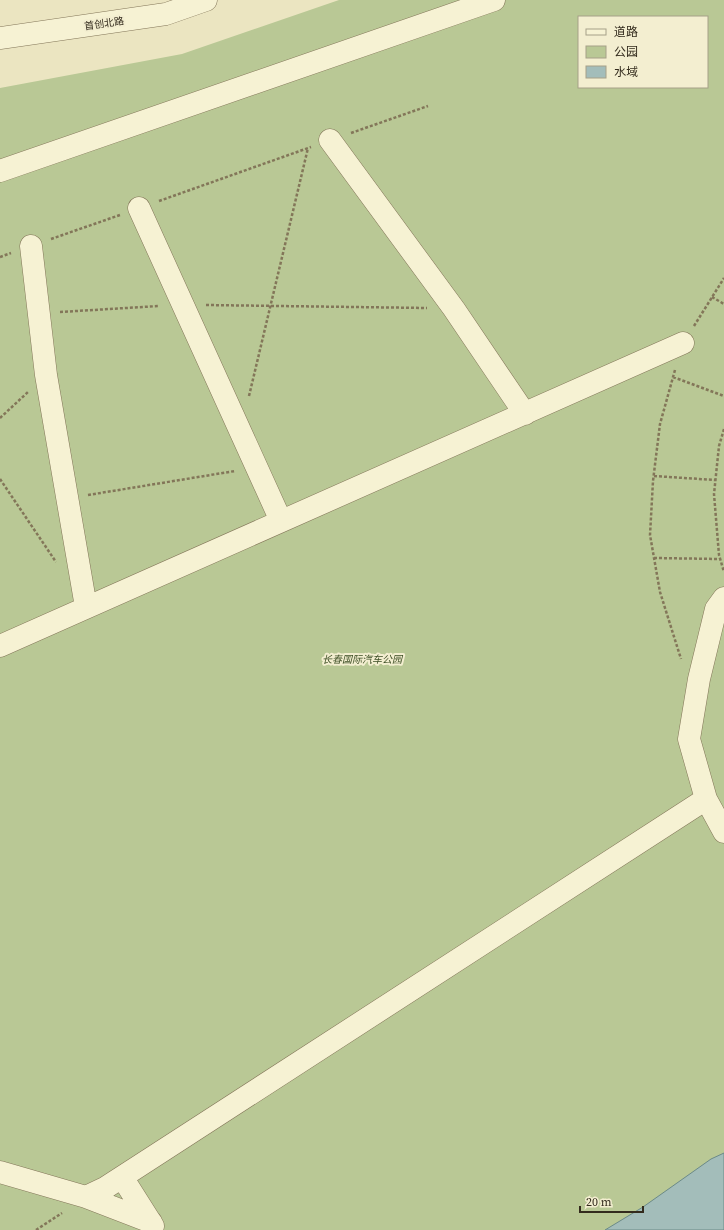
<svg xmlns="http://www.w3.org/2000/svg" width="724" height="1230" viewBox="0 0 724 1230" font-family="'Source Serif 4','Noto Sans SC',serif">
	<style>
		.green { fill: #b9c895; fill-rule: evenodd }
		.water { fill: #a3bdba; stroke: #6b8a88 }
		.lines { fill: none; stroke-linecap: round; stroke-linejoin: round }
		.minor-casing { stroke: #837659; stroke-width: 23 }
		.path { stroke: #837659; stroke-width: 2.5; stroke-dasharray: 3 2; stroke-linecap: butt }
		.minor { stroke: #f6f2d3; stroke-width: 22 }
		.labels { text-anchor: middle; stroke-width: 4; stroke-linejoin: round; paint-order: stroke }
		.street-label { font-size: 10px; fill: #332b1d; stroke: #f3eed0 }
		.park-label { font-size: 10px; font-style: italic; fill: #3d4e25; stroke: #f3eed0 }
	</style>
	<rect width="100%" height="100%" fill="#ebe5c1"/>
	<path class="green" d="M339,0H724V1230H0V88L182,54ZM579,17H707V87H579Z"/>
	<path class="water" d="M724,1153V1230H605L643,1207L711,1159Z"/>
	<g class="lines">
		<defs>
			<path id="minor" d="M0,38L166,14L206,0
				M330,140L454,309L525,414
				M0,171L494,0
				M139,208L281,521
				M31,246L46,375L86,607
				M724,598L716,609L699,679L689,739L706,799L724,832
				M0,646L683,343
				M0,1172L86,1197L105,1188L706,799
				M122,1177L153,1226
				M86,1197L151,1222"/>
		</defs>
		<use href="#minor" class="minor-casing"/>
		<path class="path" d="M351,133L428,106
			M159,201L311,147
			M51,239L120,215
			M0,257L11,253
			M712,297L724,304
			M206,305L427,308
			M60,312L159,306
			M694,326L724,278
			M675,370L660,424L653,481L650,535L660,592L681,659
			M673,377L724,396
			M249,396L308,148
			M0,418L28,392
			M724,429L719,446L714,494L719,555L724,572
			M654,476L715,480
			M0,479L56,562
			M88,495L235,471
			M654,558L719,559
			M36,1230L62,1213"/>
		<use href="#minor" class="minor"/>
	</g>
	<g class="labels">
		<g class="street-label">
			<text transform="translate(104 23) rotate(-8)" y="4">首创北路</text>
		</g>
		<g class="park-label">
			<text x="362" y="663">长春国际汽车公园</text>
		</g>
	</g>
	<rect x="578" y="16" width="130" height="72" fill="#f3eed0" stroke="#a6a088"/>
	<rect x="586" y="29" width="20" height="6" fill="#f6f2d3" stroke="#a6a088"/>
	<text x="614" y="36" font-size="12" fill="#332b1d">道路</text>
	<rect x="586" y="46" width="20" height="12" fill="#b9c895" stroke="#a6a088"/>
	<text x="614" y="56" font-size="12" fill="#332b1d">公园</text>
	<rect x="586" y="66" width="20" height="12" fill="#a3bdba" stroke="#a6a088"/>
	<text x="614" y="76" font-size="12" fill="#332b1d">水域</text>
	<path d="M580 1206v6h63v-6" fill="none" stroke="#332b1d" stroke-width="2"/>
	<text x="586" y="1206" font-size="12" fill="#332b1d" stroke="#f3eed0" stroke-width="3" paint-order="stroke">20 m</text>
</svg>
